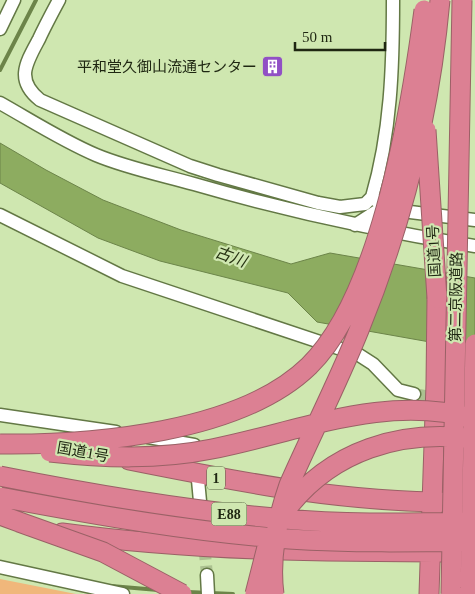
<svg xmlns="http://www.w3.org/2000/svg" width="475" height="594" viewBox="0 0 475 594" font-family="'Times New Roman','Noto Sans JP',serif">
	<style>
		.green { fill: #f0b77b }
		.water { fill: #8dac60; stroke: #6c8449 }
		.lines { fill: none; stroke-linecap: round; stroke-linejoin: round }
		.stream { stroke: #6c8449; stroke-width: 4 }
		.minor-tunnel { stroke: #acc190; stroke-width: 12; stroke-dasharray: 12 6; stroke-linecap: butt }
		.minor-casing { stroke: #637845; stroke-width: 15 }
		.highway-casing { stroke: #9a6166; stroke-width: 21 }
		.minor { stroke: #fff; stroke-width: 12 }
		.highway { stroke: #dc8093; stroke-width: 19 }
		.highway-bridge-casing { stroke: #9a6166; stroke-width: 21; stroke-linecap: butt }
		.highway-bridge { stroke: #dc8093; stroke-width: 19 }
		.labels { text-anchor: middle; stroke-width: 4.5; stroke-linejoin: round; paint-order: stroke }
		.shield { fill: #cfe7b0; stroke: #546141; stroke-width: 1 }
		.shield-label { font-size: 14px; font-weight: bold; fill: #1f2712 }
		.poi-label { font-size: 15px; fill: #1f2712; stroke: #cfe7b0; text-anchor: end }
		.street-label { font-size: 15px; fill: #1f2712; stroke: #cfe7b0 }
		.water-label { font-size: 16px; font-style: italic; fill: #273313; stroke: #cfe7b0 }
	</style>
	<rect width="100%" height="100%" fill="#cfe7b0"/>
	<path class="green" d="M0,579L76,594H0Z"/>
	<path class="water" d="M0,143L46,170L103,200L181,230L291,264L330,253L475,278V350L317,322L288,293L160,261L98,238L0,183Z"/>
	<g class="lines">
		<path class="stream" d="M0,70L36,0
			M111,586L158,590
			M188,592L233,594"/>
		<path class="minor-tunnel" d="M414,394L443,399
			M201,512L207,575"/>
		<defs>
			<path id="minor" d="M59,0C52,13 45,26 39,39C26,63 15,80 40,100L190,166L218,175L318,203L340,207L365,204L372,197
				M393,0C393,67 391,132 372,197L386,209L475,220
				M0,29L14,0
				M0,103C32,121 63,141 96,155C127,168 162,175 194,184C287,211 380,231 475,246
				M0,215L122,276L359,355L373,364L398,390L414,394
				M355,225L383,207
				M0,415L116,432
				M148,437L194,445L195,451
				M198,480L201,512
				M0,567L123,594
				M207,575L208,594"/>
			<path id="highway" d="M129,460C244,483 350,504 468,502
				M62,533C195,551 332,552 466,552
				M429,594L436,384L437,298"/>
		</defs>
		<use href="#minor" class="minor-casing"/>
		<use href="#highway" class="highway-casing"/>
		<use href="#minor" class="minor"/>
		<use href="#highway" class="highway"/>
		<defs>
			<path id="highway-bridge" d="M426,130L437,298
				M0,444C92,445 240,433 309,366C381,295 411,109 424,10
				M50,452C104,458 158,460 212,449C299,432 385,393 475,419
				M0,476C95,495 189,511 285,519C348,525 412,523 475,522
				M0,497C96,515 192,532 289,539C351,543 413,542 475,541
				M285,511C331,450 401,429 475,439
				M0,515L30,526
				M19,522L103,552L182,594
				M255,594L267,547
				M274,594C269,556 277,520 289,485C312,433 338,382 359,330C402,225 430,112 440,0
				M451,594L462,0
				M470,594L475,344"/>
		</defs>
		<use href="#highway-bridge" class="highway-bridge-casing"/>
		<use href="#highway-bridge" class="highway-bridge"/>
	</g>
	<defs>
		<symbol id="building-square" viewBox="-11 -11 22 22"><rect x="-9" y="-9" width="18" height="18" rx="4" fill="#9150c5" stroke="#cfe7b0"/><path d="M-4-6H4V6H1V3H-1V6H-4ZM-2.5-4.3h1.7v1.8h-1.7ZM.8-4.3h1.7v1.8H.8ZM-2.5-1h1.7V.8h-1.7ZM.8-1h1.7V.8H.8Z" fill="#fff"/></symbol>
	</defs>
	<g fill-rule="evenodd">
		<use href="#building-square" x="260" y="54" width="25" height="25"/>
	</g>
	<g class="labels">
		<g class="shield">
			<rect x="207" y="466.5" width="18" height="23" rx="4"/>
			<rect x="211.5" y="502.5" width="35" height="23" rx="4"/>
		</g>
		<g class="shield-label">
			<text x="216" y="483">1</text>
			<text x="229" y="519">E88</text>
		</g>
		<g class="poi-label">
			<text x="257" y="72">平和堂久御山流通センター</text>
		</g>
		<g class="street-label">
			<text transform="translate(434 251) rotate(-93)" y="5">国道1号</text>
			<text transform="translate(456 297) rotate(-89)" y="5">第二京阪道路</text>
			<text transform="translate(83 452) rotate(10)" y="5">国道1号</text>
		</g>
		<g class="water-label">
			<text transform="translate(231 256) rotate(20)" y="6">古川</text>
		</g>
	</g>
	<path d="M295 42v8h90v-8" fill="none" stroke="#1f2712" stroke-width="2.5"/>
	<text x="302" y="42" font-size="15" fill="#1f2712" stroke="#cfe7b0" stroke-width="4" paint-order="stroke">50 m</text>
</svg>
